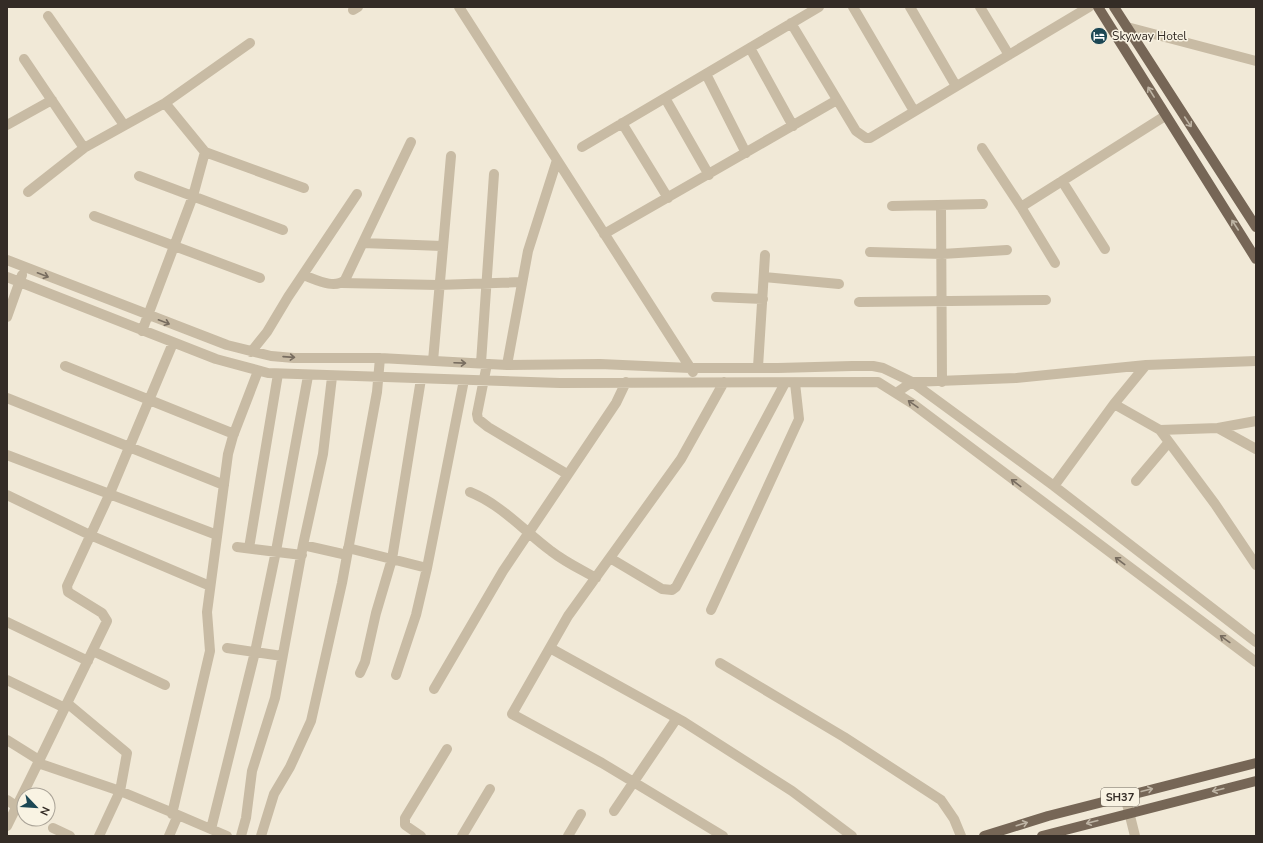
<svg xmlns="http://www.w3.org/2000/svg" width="1263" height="843" viewBox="0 0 1263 843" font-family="'Nunito Sans',sans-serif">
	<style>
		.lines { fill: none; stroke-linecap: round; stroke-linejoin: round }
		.minor { stroke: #c8bba4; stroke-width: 10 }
		.major { stroke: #766656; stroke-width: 10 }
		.oneway { stroke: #beb4a4 }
		.oneway2 { stroke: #776c5f }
		.labels { text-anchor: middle; stroke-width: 3; stroke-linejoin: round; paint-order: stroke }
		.shield { fill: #f9f3e3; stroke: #6f685f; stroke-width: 1 }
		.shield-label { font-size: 11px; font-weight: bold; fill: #342c26 }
		.poi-label { font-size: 12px; fill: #342c26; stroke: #f9f3e3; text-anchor: start }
	</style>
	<rect width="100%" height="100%" fill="#f1e9d7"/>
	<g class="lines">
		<path class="minor" d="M459,7L693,372
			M853,7L914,111
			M910,7L956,86
			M980,7L1009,55
			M353,10L358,7
			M48,16L124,125
			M791,23L856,131L866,138H870L1089,7
			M1127,27L1256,61
			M750,48L793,126
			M24,59L84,148
			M706,74L746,153
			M665,98L709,175
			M165,103L205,152
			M622,123L668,198
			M7,125L52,100
			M582,147L819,7
			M982,148L1021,207L1055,263
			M139,176L283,230
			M1062,181L1105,249
			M28,192L84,148L165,103L250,43
			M941,205L942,382
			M892,206L983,204
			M1021,207L1165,116
			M94,216L260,278
			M604,234L837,100
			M363,243L442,246
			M870,252L942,254L1007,250
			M7,260L227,345L271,356L294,358H380L507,365L600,364L690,368H778L852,366H873L883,368L912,382L1054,486L1256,642
			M303,275C315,279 334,290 345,280L411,142
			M7,277L216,359L268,373L560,383L878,382L913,404L1256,662
			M764,277L839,284
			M342,283L438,285L521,282
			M716,297L763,299
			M859,302L1046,300
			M7,317L22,275
			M142,331L193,196L205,152L304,188
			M251,352L267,332L288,297L357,194
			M433,361L451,156
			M481,363L494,174
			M487,364L477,414L478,419L488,427L567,474
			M507,365L528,251L557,160
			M65,366L234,434
			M758,367L765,255
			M896,393L912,382L1016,378L1146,365L1256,361
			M7,398L224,485
			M1114,404L1160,430L1215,504L1256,565
			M1218,428L1256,421
			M1160,430L1218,428L1256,449
			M7,455L217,535
			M1136,481L1169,442
			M1054,486L1114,404L1146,365
			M470,492C502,505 524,531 551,551C565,562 580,569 596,578
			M7,495L90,535L210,586
			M303,545L347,555
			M237,547L302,555
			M249,548L278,374
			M348,548L427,568
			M610,558L662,589L672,590L676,587L785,383
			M711,610L799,419L795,383
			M7,622L88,661
			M227,648L282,656
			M550,648L684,722L792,791L852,836
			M93,651L165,685
			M720,663L844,737L941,800L954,819L961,836
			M360,673L365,662L376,613L392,559L421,379
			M396,675L416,615L427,568L464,380
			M7,680L65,708
			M434,689L503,571L616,403L626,382
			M67,703L127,753L120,791L99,836
			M7,740L39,760
			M38,763L107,621L102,613L68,592L67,586L110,493L173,343
			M1125,796L1135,836
			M7,800L16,806
			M614,811L677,718
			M172,814L210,651L207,612L228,454L233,436L258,371
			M178,815L227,836
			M7,826L38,763L120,791L178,815L169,836
			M53,828L70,836
			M211,829L255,652L276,551L308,376
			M241,836L246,818L252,771L275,698L303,545L323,454L332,377
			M261,836L274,794L290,767L311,721L342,583L377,392L380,358
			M421,836L405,825V818L447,749
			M462,836L490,789
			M568,836L581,814
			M723,836L602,763L512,714L568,616L681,459L724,382"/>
		<path class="major" d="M1098,7L1256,259
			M1114,7L1256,227
			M984,836L1048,816L1256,763
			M1042,836L1256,781"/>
	</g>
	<defs><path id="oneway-shaft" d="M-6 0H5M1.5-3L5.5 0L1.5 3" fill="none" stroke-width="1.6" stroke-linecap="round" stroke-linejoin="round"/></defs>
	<g class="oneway">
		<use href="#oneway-shaft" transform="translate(1151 92) rotate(-122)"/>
		<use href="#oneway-shaft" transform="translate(1188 122) rotate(56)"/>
		<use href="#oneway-shaft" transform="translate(1235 225) rotate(-123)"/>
		<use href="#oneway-shaft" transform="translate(1147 790) rotate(-14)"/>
		<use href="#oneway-shaft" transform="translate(1218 790) rotate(166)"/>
		<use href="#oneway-shaft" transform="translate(1092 822) rotate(165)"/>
		<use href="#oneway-shaft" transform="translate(1022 824) rotate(-17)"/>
	</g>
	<g class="oneway2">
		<use href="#oneway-shaft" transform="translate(43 275) rotate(21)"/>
		<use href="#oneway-shaft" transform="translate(164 322) rotate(21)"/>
		<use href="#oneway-shaft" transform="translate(289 357) rotate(4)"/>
		<use href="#oneway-shaft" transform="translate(460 363) rotate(2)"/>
		<use href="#oneway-shaft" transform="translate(913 404) rotate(-145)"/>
		<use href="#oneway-shaft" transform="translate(1016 483) rotate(-143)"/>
		<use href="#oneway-shaft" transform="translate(1120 561) rotate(-143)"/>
		<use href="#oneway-shaft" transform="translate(1225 639) rotate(-144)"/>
	</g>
	<defs>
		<symbol id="hotel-disc" viewBox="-11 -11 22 22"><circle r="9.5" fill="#1c4754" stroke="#f9f3e3"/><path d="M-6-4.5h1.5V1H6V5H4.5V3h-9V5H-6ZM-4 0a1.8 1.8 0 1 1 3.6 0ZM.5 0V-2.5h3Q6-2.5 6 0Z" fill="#fff"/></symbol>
	</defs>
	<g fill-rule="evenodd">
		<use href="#hotel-disc" x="1089" y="26" width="20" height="20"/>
	</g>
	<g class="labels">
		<rect class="shield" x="1101" y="788" width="38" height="18" rx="3"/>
		<g class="shield-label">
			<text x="1120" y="801">SH37</text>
		</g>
		<g class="poi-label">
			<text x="1112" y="40">Skyway Hotel</text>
		</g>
	</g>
	<rect width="1263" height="843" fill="none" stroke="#342c26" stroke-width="16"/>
	<g transform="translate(36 807) rotate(115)"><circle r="19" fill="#f9f3e3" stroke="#aaa397"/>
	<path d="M0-3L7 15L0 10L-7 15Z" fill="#1c4754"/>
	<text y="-6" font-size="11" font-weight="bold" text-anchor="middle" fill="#342c26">N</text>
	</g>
</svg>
